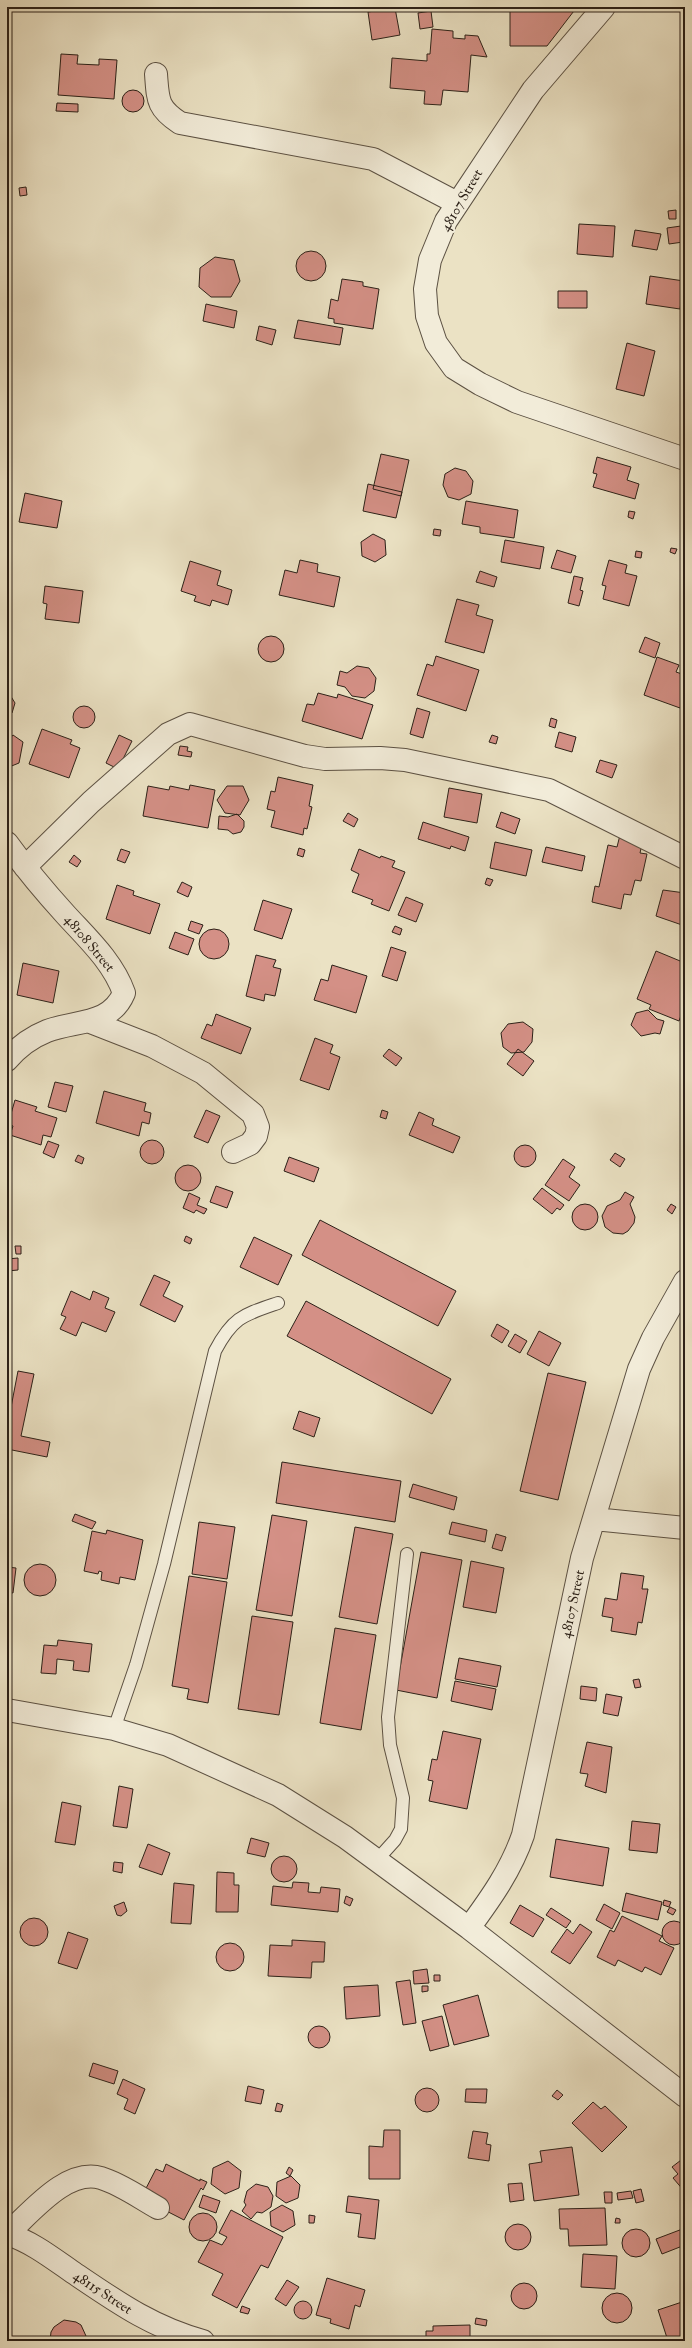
<svg xmlns="http://www.w3.org/2000/svg" width="692" height="2348" viewBox="0 0 692 2348" font-family="'IM FELL Double Pica',serif">
	<style>
		.building { fill: #d49086; stroke: #2c2118 }
		.lines { fill: none; stroke-linecap: round; stroke-linejoin: round }
		.lane-casing { stroke: #5c5143; stroke-width: 14 }
		.street-casing { stroke: #5c5143; stroke-width: 24 }
		.lane { stroke: #f2ecd9; stroke-width: 12 }
		.street { stroke: #f2ecd9; stroke-width: 22 }
		.labels { text-anchor: middle; stroke-width: 4; stroke-linejoin: round; paint-order: stroke }
		.street-label { font-size: 14px; fill: #2c2118; stroke: #f2ecd9 }
	</style>
	<rect width="100%" height="100%" fill="#ebe2c4"/>
	<filter id="stains"><feTurbulence type="fractalNoise" baseFrequency=".005" numOctaves="4"/><feColorMatrix values="0 0 0 0 .2 0 0 0 0 .09 0 0 0 0 .02 0 0 0 .5 -.17"/></filter>
	<radialGradient id="worn" r=".72"><stop offset=".6" stop-color="#630" stop-opacity="0"/><stop offset="1" stop-color="#630" stop-opacity=".3"/></radialGradient>
	<path class="building" d="M510,7H577L547,46H510Z
		M395,8L400,35L372,40L368,12Z
		M431,11L433,27L420,29L418,13Z
		M432,29L453,31V38L465,39V35L478,36L487,57L471,55L468,92L443,90L441,105L424,104L425,91L390,88L392,58L427,61V54H430Z
		M61,54L78,55L77,64L99,65V59L117,60L114,99L58,95Z
		M122 101a11 11 0 1 1 22 0a11 11 0 1 1-22 0Z
		M57,103L78,104V112L56,111Z
		M26,187L27,195L20,196L19,188Z
		M676,210V219H669L668,211Z
		M579,224L615,226L613,257L577,254Z
		M681,226L683,242L669,244L667,228Z
		M635,230L661,234L657,250L632,246Z
		M296 266a15 15 0 1 1 30 0a15 15 0 1 1-30 0Z
		M215,257L234,260L240,281L231,297H211L199,287L200,268Z
		M650,276L684,281L680,309L646,304Z
		M342,279L363,282V286L379,289L373,329L334,323V319L328,318L331,299L338,301Z
		M558,291H587V308H558Z
		M206,304L237,311L234,328L203,321Z
		M298,320L343,328L340,345L294,338Z
		M259,326L276,330L272,345L256,340Z
		M627,343L655,351L644,396L616,389Z
		M381,454L409,460L401,496L373,489Z
		M597,457L631,467L627,480L639,484L635,499L593,487L597,474L593,473Z
		M455,468L466,471L473,481L471,494L459,500L448,497L443,485L445,474Z
		M368,484L402,492L396,518L363,511Z
		M25,493L62,501L57,528L19,522Z
		M466,501L518,510L514,538L480,533V527L462,524Z
		M629,511L635,512L633,519L628,517Z
		M434,529L441,530L440,536L433,535Z
		M373,534L385,540L386,555L375,562L362,556L361,542Z
		M505,540L544,547L540,569L501,562Z
		M671,548L677,549L675,554L670,552Z
		M557,550L576,556L571,573L551,568Z
		M636,551L642,552L641,558L635,557Z
		M300,560L318,564L317,572L340,577L334,607L279,595L285,570L297,573Z
		M609,560L627,565L625,573L637,576L629,606L603,599L606,586L602,585Z
		M190,561L221,571L217,585L232,590L228,605L212,600L210,606L194,601L196,596L181,591Z
		M480,571L497,577L494,587L476,582Z
		M574,576L583,578L580,590L583,591L579,606L568,603Z
		M45,586L83,591L79,623L45,619L47,604L43,603Z
		M457,599L479,605L476,615L493,620L484,653L445,642Z
		M258 649a13 13 0 1 1 26 0a13 13 0 1 1-26 0Z
		M645,637L660,643L655,658L639,652Z
		M436,656L479,670L466,711L417,695L427,664L433,666Z
		M657,657L679,665L676,672L685,675V695L680,708L644,695Z
		M357,666L369,668L376,678L374,691L365,698L352,696L345,687L337,685L340,671L347,673Z
		M7,690L15,703L12,713L7,718Z
		M318,693L337,698L338,694L373,705L362,739L302,721L307,704L314,705Z
		M73 717a11 11 0 1 1 22 0a11 11 0 1 1-22 0Z
		M417,708L430,712L423,738L410,734Z
		M551,718L557,720L555,728L549,726Z
		M42,729L72,740L70,744L80,748L69,778L29,764Z
		M559,732L576,737L572,752L555,747Z
		M13,735L23,742L19,763L9,767L7,742Z
		M119,735L132,741L118,769L106,763Z
		M492,735L498,737L496,744L489,742Z
		M180,746L188,747L187,751L192,752L191,757L178,755Z
		M600,760L617,765L612,778L596,772Z
		M278,777L313,785L309,806L312,807L307,829L304,828L303,835L271,827L275,811L267,809L271,791L275,792Z
		M190,785L215,790L208,828L143,816L148,786L169,790L170,786L189,790Z
		M227,786H243L249,800L240,815L225,813L217,800Z
		M449,788L482,794L477,823L444,817Z
		M501,812L520,819L515,834L496,827Z
		M348,813L358,819L354,827L343,821Z
		M237,814L244,821V827L241,832L233,834L228,830L218,829L219,816L228,817Z
		M423,822L469,837L465,851L451,846L450,849L418,839Z
		M620,835L643,840L640,853L647,854L641,881L635,880L631,895L624,894L621,909L592,902L595,886L599,887L608,845L617,847Z
		M495,842L532,850L526,876L490,868Z
		M546,847L585,856L582,871L542,862Z
		M299,848L305,850L303,857L297,855Z
		M121,849L130,852L125,863L117,860Z
		M359,849L380,858L381,856L395,861L392,867L405,872L389,911L371,904L373,900L352,892L359,874L351,870Z
		M74,855L81,861L77,867L69,862Z
		M487,878L493,880L490,886L485,884Z
		M182,882L192,887L188,897L177,892Z
		M117,885L134,891L133,895L160,904L150,934L106,919Z
		M663,890L685,893V926L656,916Z
		M406,897L423,904L416,922L398,915Z
		M263,900L292,909L282,939L254,930Z
		M191,921L203,925L199,934L188,930Z
		M395,926L402,929L400,935L392,932Z
		M199 944a15 15 0 1 1 30 0a15 15 0 1 1-30 0Z
		M175,932L194,939L188,955L169,948Z
		M391,947L406,952L397,981L382,976Z
		M656,951L685,963V1005L679,1021L649,1009L651,1005L637,999Z
		M256,955L276,960L273,967L281,969L275,996L265,994L264,1001L246,996Z
		M23,963L59,971L53,1003L17,995Z
		M332,965L367,976L356,1013L314,1000L321,979L328,981Z
		M648,1010L657,1019L664,1021L660,1034L655,1033L641,1036L631,1025L636,1013Z
		M216,1014L251,1028L241,1054L201,1038L207,1024L212,1026Z
		M523,1022L533,1029L532,1042L524,1052L511,1053L503,1047L501,1033L508,1024Z
		M315,1038L333,1045L330,1053L340,1057L329,1090L300,1080Z
		M389,1049L402,1058L396,1066L383,1056Z
		M518,1049L534,1061L523,1076L507,1064Z
		M55,1082L73,1086L66,1112L48,1107Z
		M104,1091L146,1103L144,1111L151,1113L149,1124L142,1122L139,1136L96,1123Z
		M15,1100L37,1107L35,1111L57,1118L51,1137L43,1135L41,1145L10,1135L13,1126L8,1124Z
		M206,1110L220,1116L208,1143L194,1137Z
		M382,1110L388,1112L386,1119L380,1117Z
		M419,1112L434,1119L432,1125L460,1137L453,1153L409,1135Z
		M140 1152a12 12 0 1 1 24 0a12 12 0 1 1-24 0Z
		M48,1141L59,1145L54,1158L43,1153Z
		M514 1156a11 11 0 1 1 22 0a11 11 0 1 1-22 0Z
		M615,1153L625,1159L620,1167L610,1160Z
		M78,1155L84,1158L82,1164L75,1161Z
		M289,1157L319,1168L314,1182L284,1171Z
		M563,1159L575,1167L569,1177L580,1185L569,1201L545,1185Z
		M175 1178a13 13 0 1 1 26 0a13 13 0 1 1-26 0Z
		M216,1186L233,1192L227,1208L210,1202Z
		M542,1188L564,1205L560,1210L557,1208L552,1214L533,1199Z
		M625,1192L634,1197L630,1204L635,1217L634,1223L628,1231L623,1234L613,1233L605,1227L602,1216L607,1206L620,1200Z
		M189,1193L200,1198L197,1205L207,1209L204,1214L196,1210L194,1213L183,1208Z
		M671,1204L676,1207L672,1214L667,1210Z
		M572 1217a13 13 0 1 1 26 0a13 13 0 1 1-26 0Z
		M320,1220L456,1291L438,1326L302,1255Z
		M186,1236L192,1239L190,1244L184,1241Z
		M254,1237L292,1255L278,1285L240,1267Z
		M15,1246H21V1254H16Z
		M18,1258V1270L7,1271V1259Z
		M154,1275L170,1282L163,1296L183,1306L175,1322L140,1305Z
		M71,1291L90,1300L93,1291L109,1298L105,1308L115,1312L106,1332L82,1322L76,1336L60,1329L66,1317L61,1315Z
		M306,1301L451,1379L432,1414L287,1336Z
		M497,1324L509,1331L502,1343L491,1336Z
		M539,1331L561,1343L549,1366L527,1354Z
		M515,1334L527,1341L520,1353L508,1346Z
		M18,1371L34,1374L21,1436L50,1442L47,1457L7,1449V1428Z
		M548,1373L586,1382L558,1500L520,1491Z
		M299,1411L320,1418L314,1437L293,1429Z
		M282,1462L401,1481L395,1522L276,1503Z
		M413,1484L457,1497L454,1510L409,1497Z
		M75,1514L96,1522L92,1529L72,1521Z
		M272,1515L307,1521L292,1616L256,1610Z
		M199,1522L235,1527L227,1579L192,1574Z
		M452,1522L487,1530L485,1542L449,1534Z
		M355,1527L393,1534L377,1624L339,1617Z
		M107,1530L143,1540L135,1580L120,1577L119,1584L101,1580L102,1572L99,1571L98,1574L84,1571L92,1531L106,1534Z
		M496,1534L506,1537L502,1551L492,1548Z
		M421,1552L462,1560L437,1698L396,1690Z
		M471,1561L504,1568L496,1613L463,1607Z
		M24 1580a16 16 0 1 1 32 0a16 16 0 1 1-32 0Z
		M7,1567L16,1568L13,1593L7,1592Z
		M621,1573L644,1576L642,1589H648L642,1623L638,1622L636,1635L611,1631L613,1618L602,1616L605,1598L617,1600Z
		M189,1576L227,1582L208,1703L187,1699L189,1689L172,1686Z
		M252,1616L293,1622L279,1715L238,1709Z
		M335,1628L376,1635L361,1730L320,1723Z
		M58,1640L92,1644L89,1672L73,1670L74,1661L57,1659L56,1674L41,1673L44,1645L57,1646Z
		M459,1658L501,1666L497,1687L455,1679Z
		M639,1679L641,1687L635,1688L633,1680Z
		M455,1681L496,1689L492,1710L451,1701Z
		M581,1686L597,1688L596,1701L580,1699Z
		M606,1694L622,1697L618,1716L603,1713Z
		M443,1731L481,1739L467,1809L429,1801L433,1781L428,1780L432,1759L437,1760Z
		M587,1742L612,1747L606,1793L585,1786L588,1774L580,1773Z
		M119,1786L133,1789L127,1828L113,1826Z
		M62,1802L81,1806L75,1845L55,1842Z
		M632,1821L660,1824L657,1853L629,1850Z
		M251,1838L269,1843L265,1857L247,1853Z
		M556,1839L609,1848L603,1886L550,1877Z
		M148,1844L170,1853L162,1875L139,1867Z
		M271 1869a13 13 0 1 1 26 0a13 13 0 1 1-26 0Z
		M114,1862L123,1863L122,1873L113,1871Z
		M217,1872L234,1873V1885H239L238,1912H216Z
		M293,1882L309,1883L308,1892L320,1893L321,1887L340,1889L338,1912L271,1905L273,1886L292,1888Z
		M174,1883L194,1885L191,1924L171,1923Z
		M626,1893L662,1902L658,1920L622,1911Z
		M346,1896L353,1899L350,1906L344,1903Z
		M664,1900L671,1902L669,1907L663,1905Z
		M124,1902L127,1911L121,1916L117,1915L114,1906Z
		M604,1904L620,1913L612,1929L596,1920Z
		M520,1905L544,1919L533,1937L510,1923Z
		M670,1907L676,1910L673,1915L667,1912Z
		M551,1908L571,1921L566,1928L546,1915Z
		M622,1916L662,1936L659,1941L674,1948L661,1975L645,1967L642,1972L618,1960L615,1966L597,1957L610,1930L614,1932Z
		M20 1932a14 14 0 1 1 28 0a14 14 0 1 1-28 0Z
		M662 1933a12 12 0 1 1 24 0a12 12 0 1 1-24 0Z
		M580,1924L592,1932L570,1964L551,1952L567,1929L573,1934Z
		M68,1932L88,1939L77,1969L58,1963Z
		M292,1940L325,1942L324,1962H312L311,1978L268,1976L270,1945L292,1946Z
		M216 1957a14 14 0 1 1 28 0a14 14 0 1 1-28 0Z
		M427,1969L429,1983L414,1984L413,1971Z
		M434,1975H440V1981H434Z
		M410,1980L416,2023L403,2025L396,1982Z
		M378,1985L380,2016L346,2019L344,1987Z
		M422,1986H428V1991L422,1992Z
		M478,1995L489,2036L454,2045L443,2005Z
		M442,2016L449,2046L430,2051L422,2021Z
		M308 2037a11 11 0 1 1 22 0a11 11 0 1 1-22 0Z
		M93,2063L118,2071L114,2084L89,2076Z
		M123,2079L145,2089L135,2114L124,2109L128,2099L117,2094Z
		M248,2086L264,2090L261,2104L245,2101Z
		M415 2100a12 12 0 1 1 24 0a12 12 0 1 1-24 0Z
		M466,2089H487L486,2103L465,2102Z
		M557,2090L563,2095L558,2100L552,2096Z
		M593,2102L601,2109L605,2106L627,2127L602,2152L572,2123Z
		M277,2103L283,2105L281,2112L275,2111Z
		M384,2130H400V2179H369V2146L383,2147Z
		M473,2131L488,2133L486,2144L491,2145L489,2161L468,2158Z
		M572,2147L579,2195L534,2201L529,2164L542,2162L540,2151Z
		M685,2157V2192L673,2178L678,2174L672,2167Z
		M228,2161L241,2171L239,2188L225,2194L211,2184L213,2168Z
		M166,2164L200,2181V2179L207,2182L203,2190L201,2188L184,2220L141,2198L156,2169L163,2172Z
		M289,2167L293,2170L290,2176L286,2173Z
		M291,2176L300,2185L298,2198L286,2203L276,2196L277,2182Z
		M522,2183L524,2200L510,2202L508,2184Z
		M256,2184L268,2187L273,2196L271,2207L262,2213L257,2212L251,2219L242,2211L246,2205L244,2202L247,2191Z
		M641,2189L644,2201L636,2203L633,2191Z
		M631,2191L633,2198L618,2200L617,2193Z
		M604,2192H612V2203H605Z
		M203,2195L220,2201L216,2213L199,2207Z
		M348,2196L379,2200L375,2239L358,2237L361,2214L346,2212Z
		M282,2205L293,2211L295,2225L283,2232L271,2226L270,2212Z
		M605,2208L607,2245L569,2246L568,2229H560L559,2209Z
		M231,2210L283,2237L268,2268L261,2265L237,2308L212,2295L223,2274L198,2262L210,2240L222,2245L227,2237L219,2233Z
		M189 2227a14 14 0 1 1 28 0a14 14 0 1 1-28 0Z
		M309,2215L315,2216L314,2223H309Z
		M616,2218L620,2219V2223H615Z
		M505 2237a13 13 0 1 1 26 0a13 13 0 1 1-26 0Z
		M685,2228V2245L662,2254L656,2239Z
		M622 2243a14 14 0 1 1 28 0a14 14 0 1 1-28 0Z
		M583,2254L617,2256L615,2289L581,2287Z
		M327,2278L365,2290L360,2307L355,2305L349,2329L330,2323L331,2319L316,2315Z
		M287,2280L299,2287L286,2306L275,2299Z
		M511 2296a13 13 0 1 1 26 0a13 13 0 1 1-26 0Z
		M602 2308a15 15 0 1 1 30 0a15 15 0 1 1-30 0Z
		M294 2310a9 9 0 1 1 18 0a9 9 0 1 1-18 0Z
		M685,2301V2341H668L658,2310Z
		M242,2306L250,2309L248,2314L240,2312Z
		M476,2318L487,2320L486,2326L475,2324Z
		M64,2320L76,2322L81,2325L86,2336V2341H50L51,2332L54,2327Z
		M470,2325V2341H426V2331H433V2326Z
		M510,2338L522,2341H509Z"/>
	<g class="lines">
		<defs>
			<path id="lane" d="M114,1729L136,1665L164,1564L215,1351C233,1317 243,1315 278,1303
				M377,1860L395,1840L401,1829L403,1798L390,1745L388,1717L407,1554"/>
			<path id="street" d="M604,7L533,90L446,221L430,260L425,289L427,316L436,343L454,368L480,384L517,402L685,459
				M156,74C158,100 157,108 180,123L373,159L457,203
				M7,843C25,868 45,892 66,915C88,939 113,962 124,993C110,1026 76,1020 47,1031C32,1037 18,1047 7,1060
				M25,867L91,802L168,734L190,724L305,756L325,759L380,758L405,760L549,790L685,858
				M88,1021L152,1046L203,1073L253,1114L258,1127L256,1136L250,1144L233,1152
				M594,1519L685,1528
				M7,1710L114,1729L168,1745L278,1795L345,1837L469,1928L685,2096
				M469,1928C491,1898 511,1870 523,1835L582,1558L639,1369L653,1338L685,1281
				M7,2234C30,2241 51,2257 71,2271C114,2300 151,2327 203,2341
				M7,2234C31,2213 66,2168 101,2178C121,2184 140,2198 158,2208"/>
		</defs>
		<use href="#lane" class="lane-casing"/>
		<use href="#street" class="street-casing"/>
		<use href="#lane" class="lane"/>
		<use href="#street" class="street"/>
	</g>
	<g class="labels">
		<g class="street-label">
			<text transform="translate(461 200) rotate(-60)" y="5">48107 Street</text>
			<text transform="translate(90 943) rotate(50)" y="5">48108 Street</text>
			<text transform="translate(572 1604) rotate(-78)" y="5">48107 Street</text>
			<text transform="translate(103 2292) rotate(33)" y="5">48115 Street</text>
		</g>
	</g>
	<rect width="692" height="2348" fill="none" stroke="#ebe2c4" stroke-width="24"/>
	<rect x="8" y="8" width="676" height="2332" fill="none" stroke="#2c2118" stroke-width="2"/>
	<rect x="12" y="12" width="668" height="2324" fill="none" stroke="#2c2118"/>
	<rect width="100%" height="100%" filter="url(#stains)"/>
	<rect width="100%" height="100%" fill="url(#worn)"/>
</svg>
